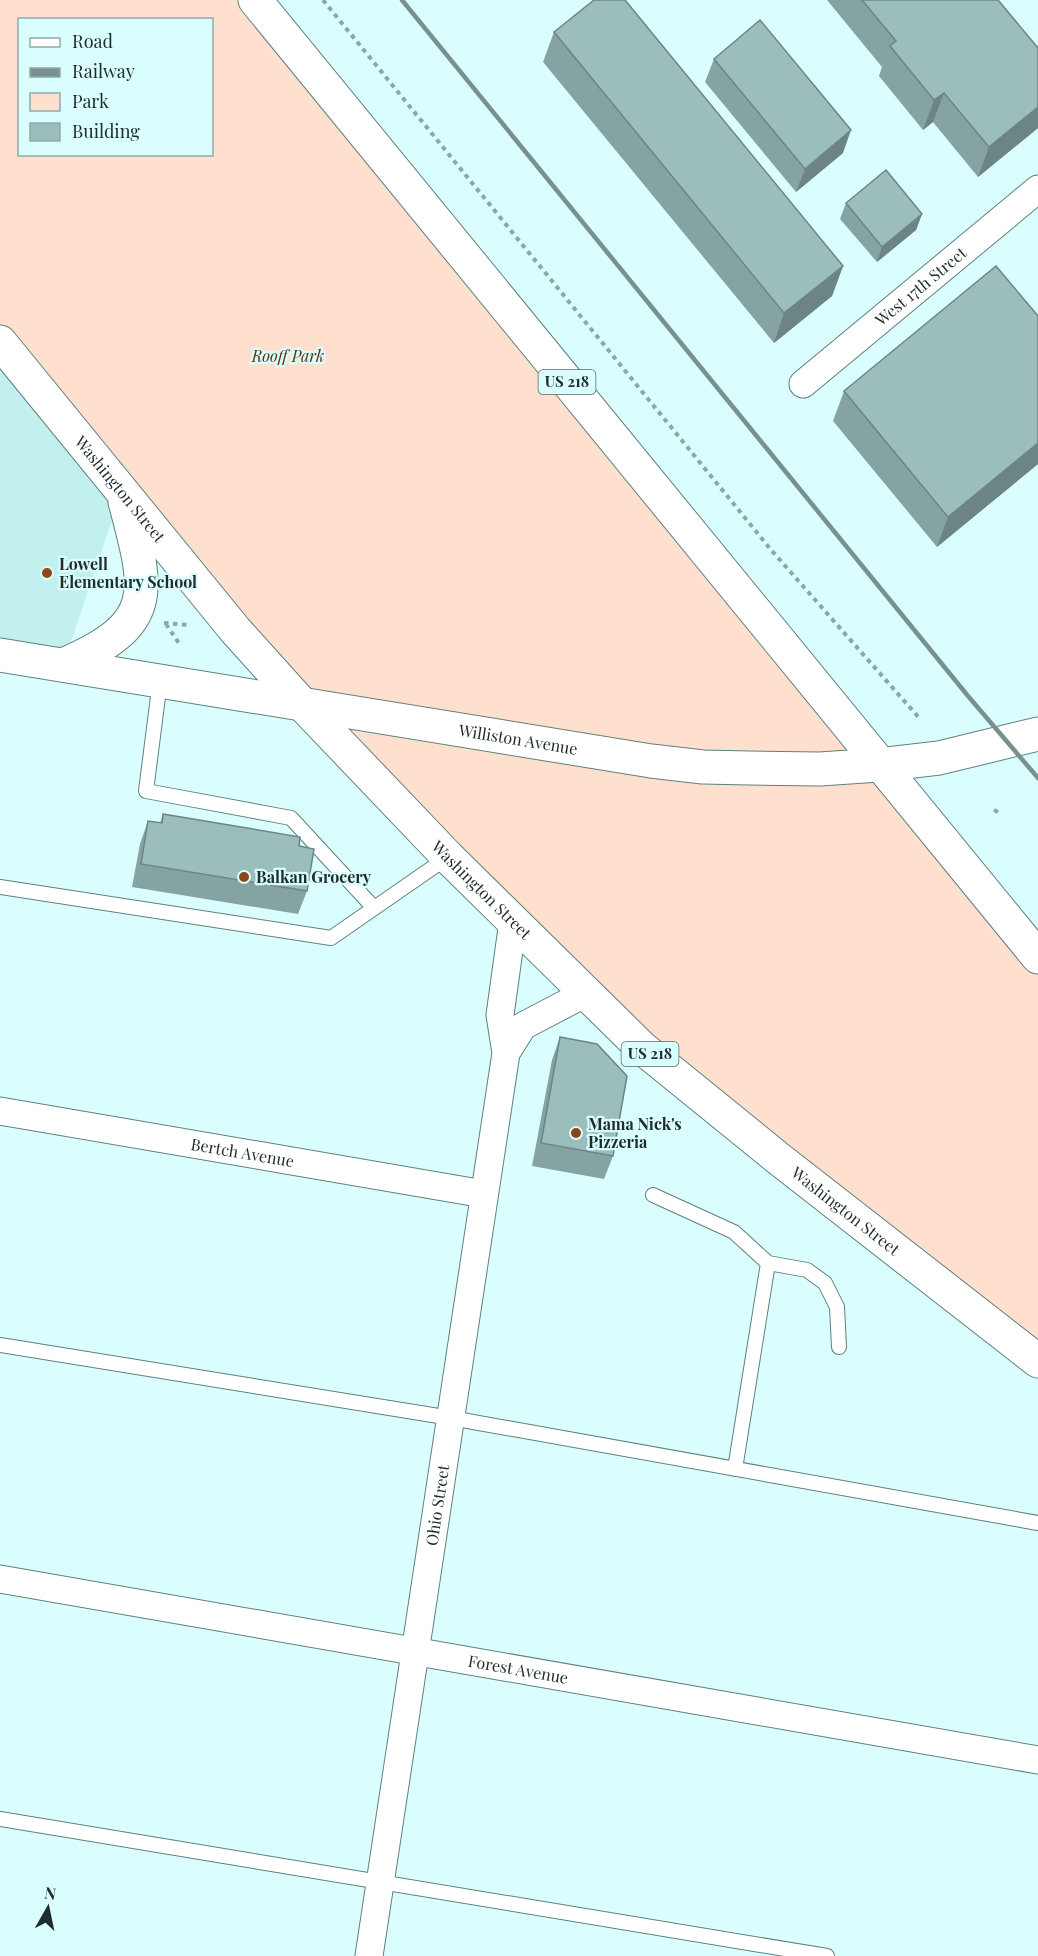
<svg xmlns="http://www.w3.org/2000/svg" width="1038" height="1956" viewBox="0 0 1038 1956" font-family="'Playfair Display',serif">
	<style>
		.built { fill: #c2f0ef }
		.green { fill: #ffdfcd; fill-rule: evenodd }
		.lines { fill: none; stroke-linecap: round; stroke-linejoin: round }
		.service-casing { stroke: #5f807f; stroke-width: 16 }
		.minor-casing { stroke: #5f807f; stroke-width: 29 }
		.secondary-casing { stroke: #5f807f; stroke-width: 35 }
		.trunk-casing { stroke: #5f807f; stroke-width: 35 }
		.path { stroke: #8ba7a6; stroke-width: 4; stroke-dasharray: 4.5 4.5; stroke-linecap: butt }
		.service { stroke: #fff; stroke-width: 14 }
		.minor { stroke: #fff; stroke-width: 27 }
		.secondary { stroke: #fff; stroke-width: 33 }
		.trunk { stroke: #fff; stroke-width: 33 }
		.rail { stroke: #789190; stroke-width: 4.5 }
		.wall { fill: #85a3a3 }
		.shaded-wall { fill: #6c8584 }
		.building { fill: #9bbebd; stroke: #6c8584; stroke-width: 1.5 }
		.poi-dot { fill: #8a4719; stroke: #d9fefd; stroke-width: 2 }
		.labels { text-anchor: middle; stroke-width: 4.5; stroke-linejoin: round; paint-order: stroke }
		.shield { fill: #d9fefd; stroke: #566b6a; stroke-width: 1.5 }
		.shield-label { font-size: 15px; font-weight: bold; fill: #1e2c2b }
		.street-label { font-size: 16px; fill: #1e2c2b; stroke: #d9fefd }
		.park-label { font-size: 16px; font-style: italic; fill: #612e0a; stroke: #d9fefd }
		.poi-label { font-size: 16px; font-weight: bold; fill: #1e2c2b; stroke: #d9fefd; text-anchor: start }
	</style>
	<rect width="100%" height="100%" fill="#d9fefd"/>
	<path class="built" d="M0,342L122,491L63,665L0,655Z"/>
	<path class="green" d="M0,0H270L1038,942V1365L779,1159L448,857L0,337ZM20,20H212V154H20Z"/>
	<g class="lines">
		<defs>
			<path id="service" d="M160,681L146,791L291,818L374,908
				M0,887L331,938L448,857
				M653,1195L734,1232L768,1263L807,1270L825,1283L837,1307L839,1347
				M0,1345L451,1418L1038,1523
				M735,1469L768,1263
				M0,1819L827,1956"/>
			<g id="minor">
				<path id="s1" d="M803,384L1038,189"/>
				<path d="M506,1053L523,1026L586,993"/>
				<path id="s2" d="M0,1111L484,1194"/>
				<path id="s3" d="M0,1579L1038,1760"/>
				<path id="s4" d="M369,1956L506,1053L500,1015L513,921"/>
			</g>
			<g id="secondary">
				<path id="s5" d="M0,655L651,761L703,767L750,768L820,769L879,765L939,758L1038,734"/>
			</g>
			<g id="trunk">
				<path d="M255,0L1038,957"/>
				<path id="s6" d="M0,342L236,631L301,703L448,857L641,1047L779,1159L1038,1361"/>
				<path d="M63,665C159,624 149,592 125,502"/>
			</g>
		</defs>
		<use href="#service" class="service-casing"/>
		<use href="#minor" class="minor-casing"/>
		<use href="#secondary" class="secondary-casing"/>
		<use href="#trunk" class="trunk-casing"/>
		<path class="path" d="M323,0L772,551L921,720
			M164,623L189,625
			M166,624L180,645
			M994,810L1002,814"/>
		<use href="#service" class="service"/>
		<use href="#minor" class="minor"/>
		<use href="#secondary" class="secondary"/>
		<use href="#trunk" class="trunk"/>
		<path class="rail" d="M402,0L968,696L1038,778"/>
	</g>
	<path class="wall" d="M827,0H998L1038,48V128L978,177L933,122L923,130L879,76L882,67Z
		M554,32L843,266L832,296L774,343L543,62Z
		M714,59L843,153L796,192L705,82Z
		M846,203L922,214L916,230L877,262L840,219Z
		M1038,316V464L937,547L833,421L844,391Z
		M163,814L299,846L307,891L298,914L132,887L140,844L148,821L160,823Z
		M560,1037L613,1156L604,1179L532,1166L552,1060Z"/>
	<path class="shaded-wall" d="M944,93L933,122L923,130L934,100Z
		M1038,107V128L978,177L989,147Z
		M851,130L843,153L796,192L805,169Z
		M922,214L916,230L877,262L882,247Z
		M843,266L832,296L774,343L784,313Z
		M1038,443V464L937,547L948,517Z"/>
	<path class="building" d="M594,0H625L843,266L784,313L554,32Z
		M862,0H998L1038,48V107L989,147L944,93L934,100L890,46L896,41Z
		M760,20L851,130L805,169L714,59Z
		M886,170L922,214L882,247L846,203Z
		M996,266L1038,316V443L948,517L844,391Z
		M163,814L300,837L299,846L314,849L307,891L141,864L148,821L162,823Z
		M560,1037L597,1044L627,1076L613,1156L541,1143Z"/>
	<g class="poi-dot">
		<circle cx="47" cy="573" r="6"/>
		<circle cx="244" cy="877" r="6"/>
		<circle cx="576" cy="1133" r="6"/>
	</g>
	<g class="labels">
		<g class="shield">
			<rect x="538.5" y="370" width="57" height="24" rx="4.5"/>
			<rect x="621.5" y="1042" width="57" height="24" rx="4.5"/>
		</g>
		<g class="shield-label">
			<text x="567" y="387">US 218</text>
			<text x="650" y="1059">US 218</text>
		</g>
		<g class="street-label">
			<text dy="6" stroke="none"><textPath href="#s1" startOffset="153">West 17th Street</textPath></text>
			<text dy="6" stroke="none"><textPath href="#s6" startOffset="190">Washington Street</textPath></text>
			<text dy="6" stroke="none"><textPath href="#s5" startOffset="525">Williston Avenue</textPath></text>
			<text dy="6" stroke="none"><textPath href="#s6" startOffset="730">Washington Street</textPath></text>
			<text dy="6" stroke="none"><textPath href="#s2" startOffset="246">Bertch Avenue</textPath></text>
			<text dy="6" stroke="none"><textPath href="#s6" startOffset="1216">Washington Street</textPath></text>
			<text dy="6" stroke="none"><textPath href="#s4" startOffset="456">Ohio Street</textPath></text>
			<text dy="6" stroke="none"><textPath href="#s3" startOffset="526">Forest Avenue</textPath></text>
		</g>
		<g class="park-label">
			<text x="288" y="362">Rooff Park</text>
		</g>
		<g class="poi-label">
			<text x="59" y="570">Lowell<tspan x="59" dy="18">Elementary School</tspan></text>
			<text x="256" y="883">Balkan Grocery</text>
			<text x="588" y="1130">Mama Nick's<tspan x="588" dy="18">Pizzeria</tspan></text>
		</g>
	</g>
	<rect x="18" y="18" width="195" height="138" fill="#d9fefd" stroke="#8eaaa9" stroke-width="1.5"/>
	<rect x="30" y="38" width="30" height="9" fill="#ffffff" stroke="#8eaaa9" stroke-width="1.5"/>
	<text x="72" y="48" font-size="18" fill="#1e2c2b">Road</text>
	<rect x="30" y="68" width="30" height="9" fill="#789190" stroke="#8eaaa9" stroke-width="1.5"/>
	<text x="72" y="78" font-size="18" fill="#1e2c2b">Railway</text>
	<rect x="30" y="93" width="30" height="18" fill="#ffdfcd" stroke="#8eaaa9" stroke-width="1.5"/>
	<text x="72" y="108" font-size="18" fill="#1e2c2b">Park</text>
	<rect x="30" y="123" width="30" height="18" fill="#9bbebd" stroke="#8eaaa9" stroke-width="1.5"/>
	<text x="72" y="138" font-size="18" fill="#1e2c2b">Building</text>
	<g transform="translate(48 1908) rotate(9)" stroke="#d9fefd" stroke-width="4.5" paint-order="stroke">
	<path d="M0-4.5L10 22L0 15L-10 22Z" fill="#1e2c2b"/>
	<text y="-9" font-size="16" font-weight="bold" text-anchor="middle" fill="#1e2c2b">N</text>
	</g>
</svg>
